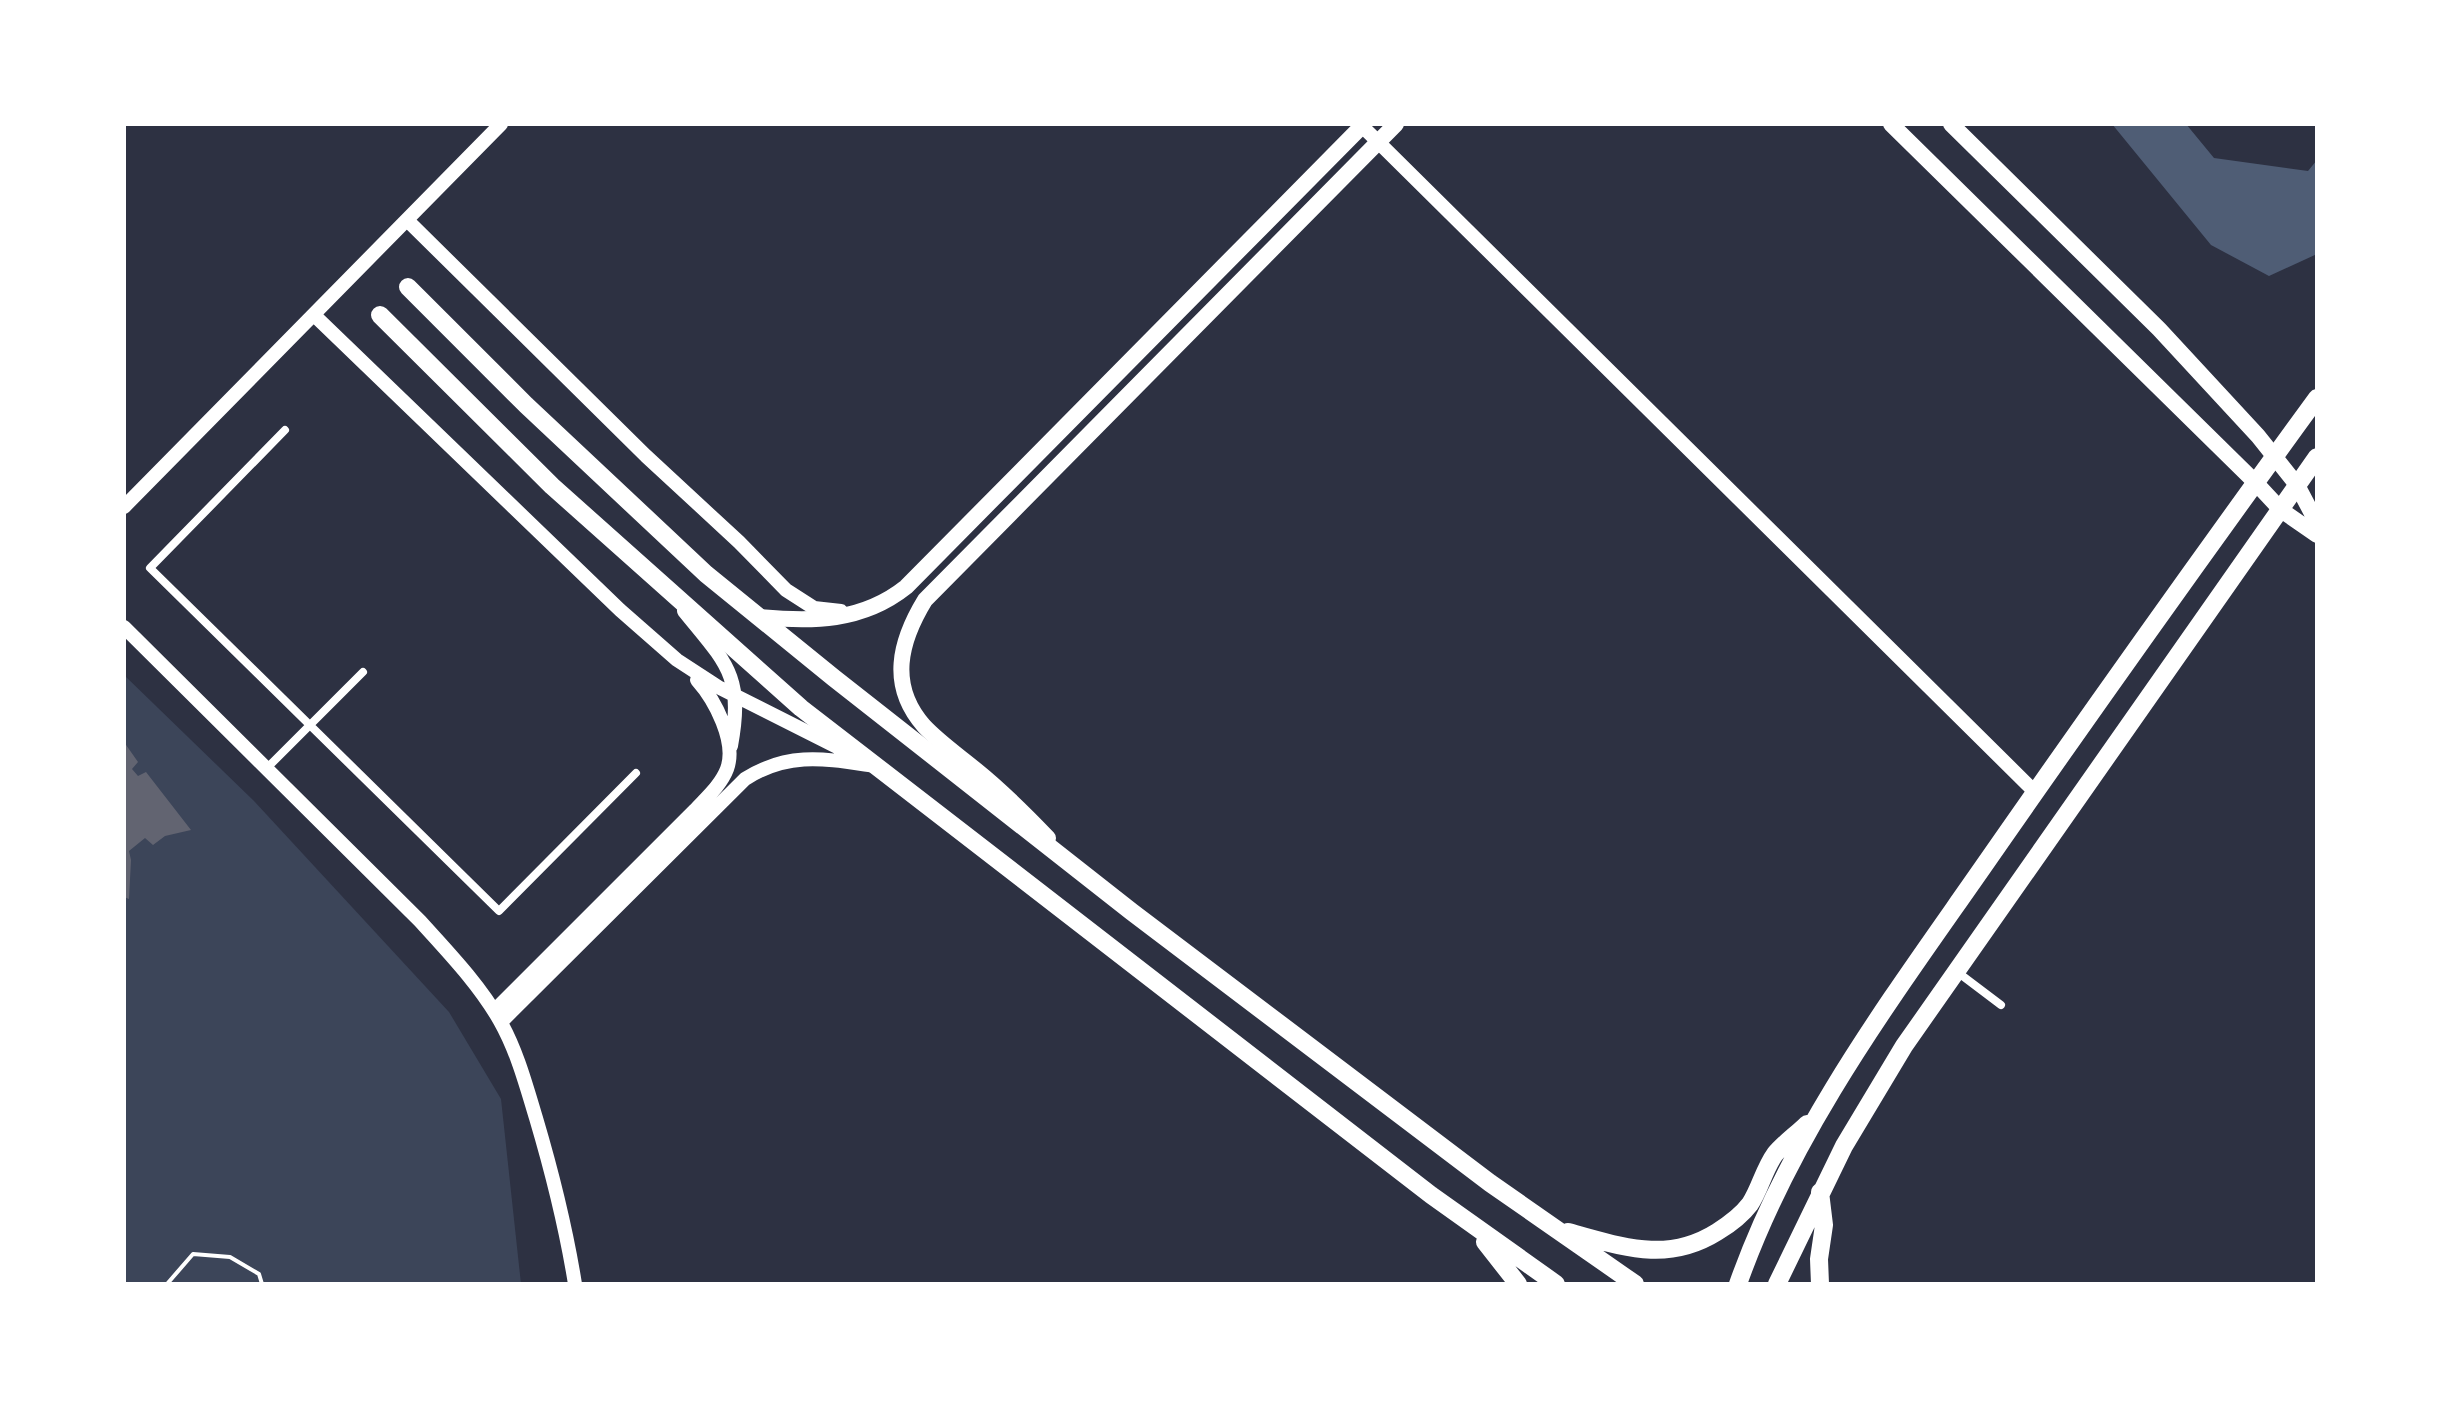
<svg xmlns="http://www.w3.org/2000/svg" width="2441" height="1408" viewBox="0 0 2441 1408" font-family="Karla,sans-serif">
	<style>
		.green { fill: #3c4559 }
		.water { fill: #4f5d75 }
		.building { fill: #626471 }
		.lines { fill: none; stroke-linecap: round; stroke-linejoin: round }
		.path { stroke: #fff; stroke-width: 4 }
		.minor { stroke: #fff; stroke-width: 8 }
		.tertiary { stroke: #fff; stroke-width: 14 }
		.secondary { stroke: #fff; stroke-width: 16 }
		.primary { stroke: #fff; stroke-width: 18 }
	</style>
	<rect width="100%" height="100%" fill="#2d3142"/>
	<path class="green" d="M124,675L254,801L449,1012L501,1099L521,1284H124Z"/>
	<path class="water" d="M2112,124H2186L2214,158L2308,171L2317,160V254L2269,276L2211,245Z"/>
	<path class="building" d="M124,742L138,762L132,769L138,776L146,772L191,830L165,836L153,845L145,838L129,851L131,860L129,899L124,897Z"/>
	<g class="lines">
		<path class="path" d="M167,1284L193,1254L230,1257L259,1274L262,1284"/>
		<path class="minor" d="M285,430L150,568L499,911L636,773
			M267,768L363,672
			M1956,971L2001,1005"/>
		<path class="tertiary" d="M1362,126L2035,792
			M407,220L646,456L739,542L786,590L814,608L841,611
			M314,315L620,610L677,660L720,688L849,753
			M124,507L501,124
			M684,611C726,663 744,675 731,746
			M124,627L420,921C448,952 479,984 500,1021C517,1051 526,1085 536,1118C552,1172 566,1228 575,1284
			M494,1011L695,810C706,798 721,785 727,769C737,742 715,700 697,680
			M501,1022L745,779C789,751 826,759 875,766"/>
		<path class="secondary" d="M1891,124L2255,482L2281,510L2317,535
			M1951,124L2159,329L2258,436L2297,485L2317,523
			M759,617C812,622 862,622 906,587L1364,124
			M1048,838C1025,814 1002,791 976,770C959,756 939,742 924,726C888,685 900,641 925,600L1396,124"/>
		<path class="primary" d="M408,287L526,405L706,574L834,678L1132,912L1490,1183L1635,1284
			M380,315L552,486L801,708L1431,1195L1556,1284
			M1568,1232C1621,1246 1666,1264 1717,1232C1730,1224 1741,1216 1750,1204C1760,1189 1764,1169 1775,1154C1784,1143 1797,1134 1807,1124
			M1485,1242L1518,1284
			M1738,1284C1792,1131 1891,999 1983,867C2093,709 2204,553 2317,398
			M1777,1284L1844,1146L1904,1046L2317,457
			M1820,1284L1819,1259L1824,1225L1820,1192"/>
	</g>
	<rect width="2441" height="1408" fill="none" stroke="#ffffff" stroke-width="252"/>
</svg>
